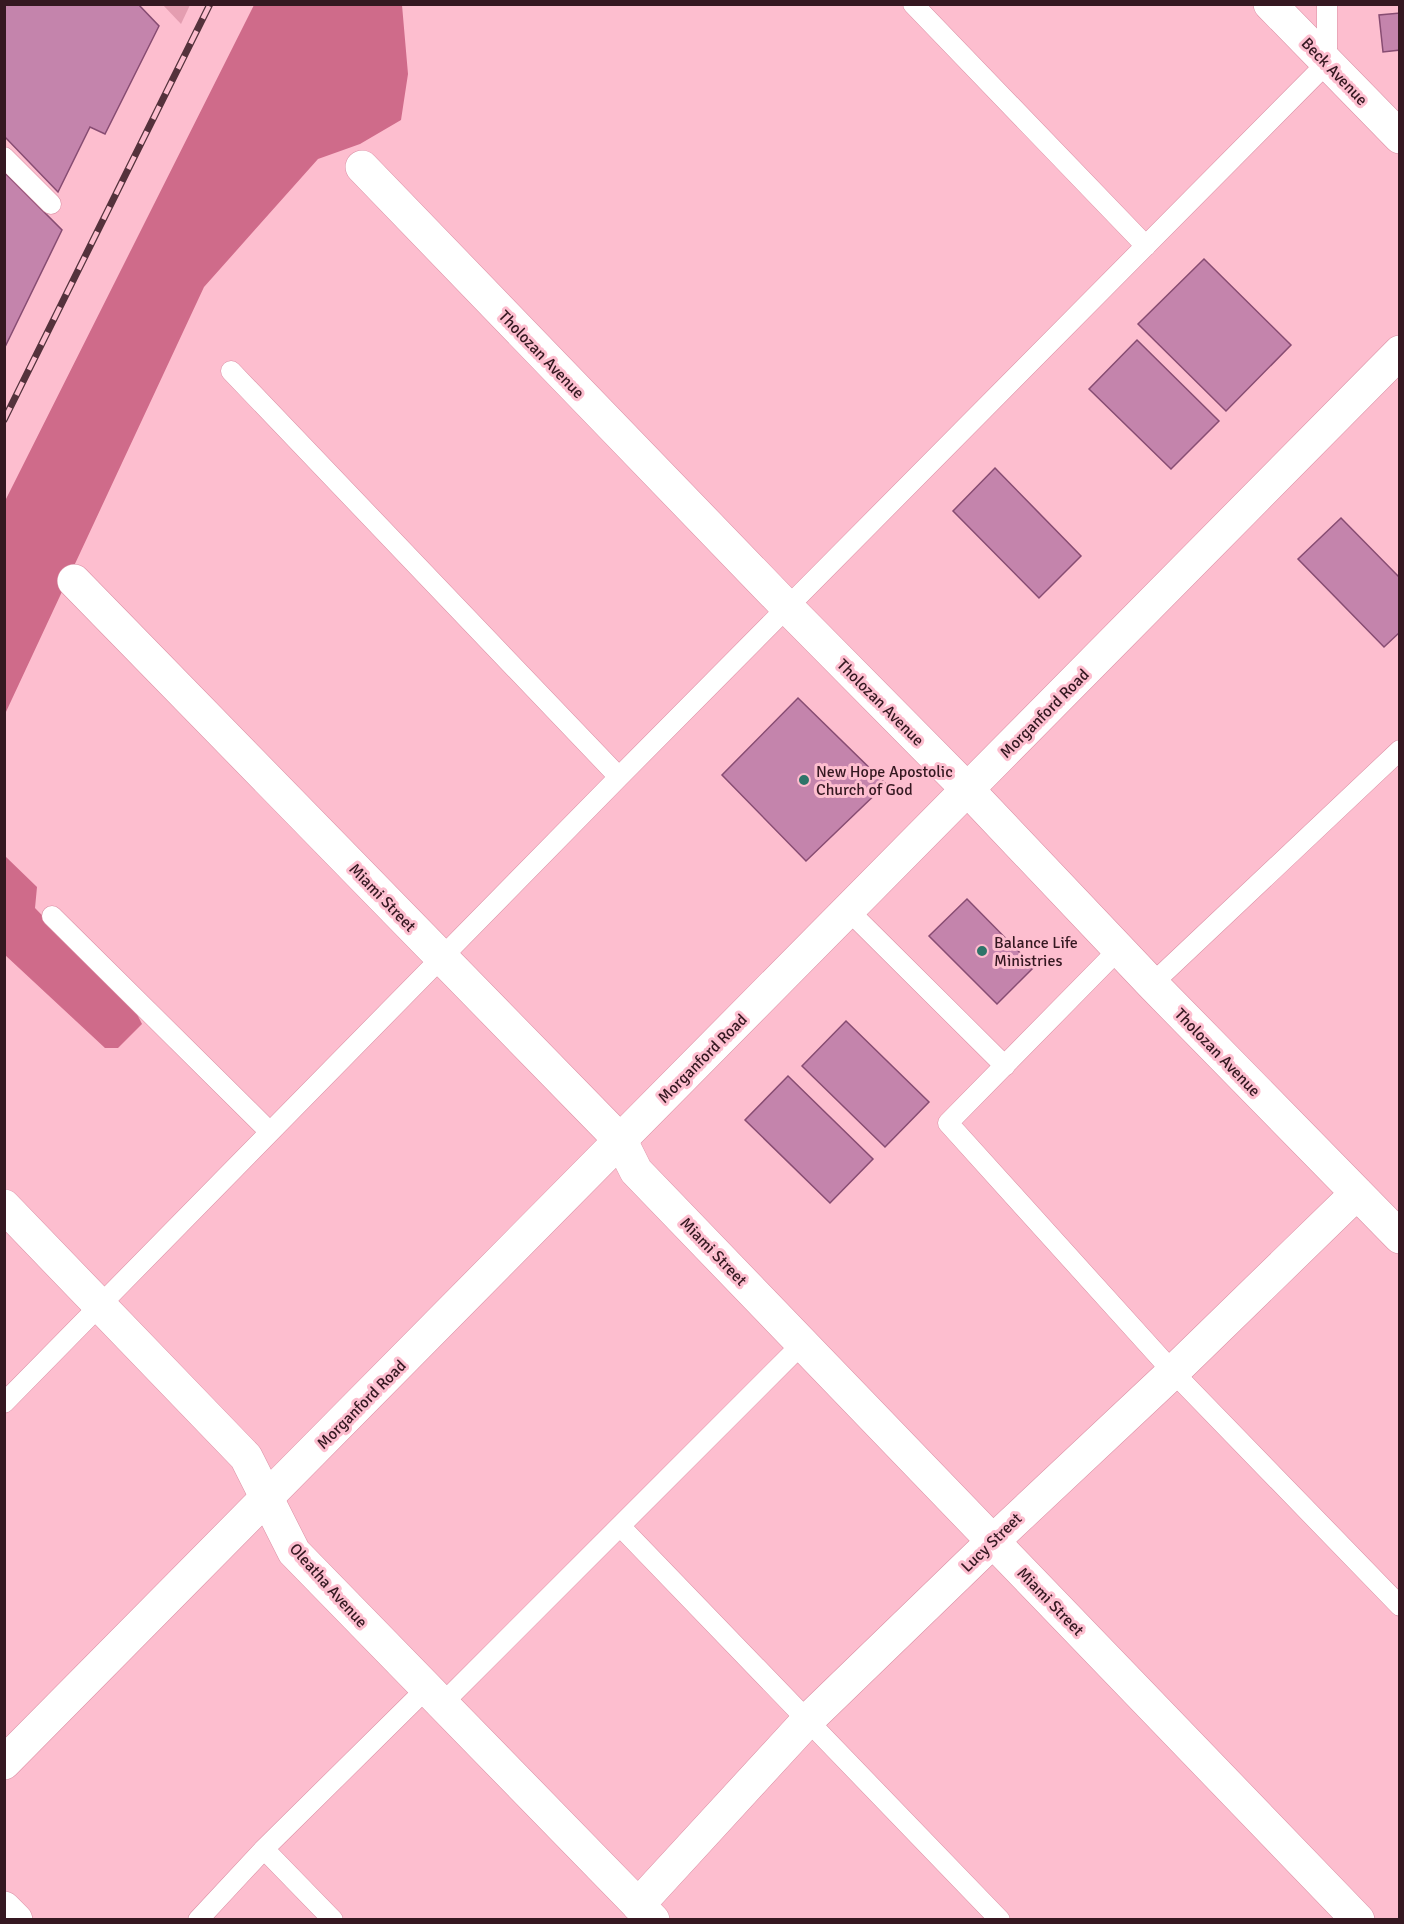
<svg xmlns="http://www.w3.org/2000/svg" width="1404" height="1924" viewBox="0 0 1404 1924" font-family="Signika,sans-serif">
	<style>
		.green { fill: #e49db0 }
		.forest { fill: #cf6b8a }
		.building { fill: #c484ac; stroke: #874c72; stroke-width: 1.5 }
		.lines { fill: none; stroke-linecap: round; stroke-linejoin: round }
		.service-casing { stroke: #da8fa4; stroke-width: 21 }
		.minor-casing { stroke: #da8fa4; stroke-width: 34 }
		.tertiary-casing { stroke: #da8fa4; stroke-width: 34 }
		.service { stroke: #fff; stroke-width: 20 }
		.minor { stroke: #fff; stroke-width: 33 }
		.tertiary { stroke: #fff; stroke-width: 33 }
		.rail-casing { stroke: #54323c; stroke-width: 7 }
		.rail { stroke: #fdbecf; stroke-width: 4.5; stroke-dasharray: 14; stroke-linecap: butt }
		.poi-dot { fill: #2e7469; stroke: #fdbecf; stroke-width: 2 }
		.labels { text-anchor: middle; stroke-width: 6; stroke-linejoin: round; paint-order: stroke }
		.street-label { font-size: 16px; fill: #351821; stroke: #fdbecf }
		.poi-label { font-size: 16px; fill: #351821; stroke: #fdbecf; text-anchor: start }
	</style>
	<rect width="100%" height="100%" fill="#fdbecf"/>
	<path class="green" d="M163,5H190L181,24Z"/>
	<path class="forest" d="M254,5H402L408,74L401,120L360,144L318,159L204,287L5,714V501Z
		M4,855L37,887L35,908L136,1012L142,1024L118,1048H105L5,955Z"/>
	<path class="building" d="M4,4H138L159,26L105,134L90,127L58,192L4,136Z
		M1400,13V50L1383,52L1379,15Z
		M4,172L62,230L4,349Z
		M1204,259L1291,345L1226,411L1138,324Z
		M1137,340L1219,421L1171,469L1089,389Z
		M995,468L1081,556L1039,598L953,511Z
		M1341,518L1400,578V632L1384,647L1298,559Z
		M798,698L886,784L806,861L722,775Z
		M967,899L1034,967L997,1004L929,936Z
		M846,1021L929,1102L885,1147L802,1066Z
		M788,1076L873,1159L830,1203L745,1120Z"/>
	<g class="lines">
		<defs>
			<path id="service" d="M913,4L1146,246
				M4,157L51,204
				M231,371L619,777
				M848,910L1005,1066
				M52,916L269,1131
				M1119,949L948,1123L1173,1372L1400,1606
				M1152,984L1400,750
				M4,1403L619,777L1327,63V4
				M620,1526L1000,1920
				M441,1705L803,1343
				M264,1849L333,1920
				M198,1920L264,1849L426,1689"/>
			<path id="minor" d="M1270,4L1400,137
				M362,167L787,607L968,790L1152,984L1400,1237
				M74,581L621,1141L636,1171L1358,1920
				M4,1206L246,1457L294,1552L653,1920
				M638,1905L808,1720L993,1541L1173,1372L1357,1193
				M4,1908L16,1920"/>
			<path id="tertiary" d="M4,1763L1400,352"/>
		</defs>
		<use href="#service" class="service-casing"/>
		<use href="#minor" class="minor-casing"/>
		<use href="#tertiary" class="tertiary-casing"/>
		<use href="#service" class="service"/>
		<use href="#minor" class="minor"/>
		<use href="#tertiary" class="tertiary"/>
		<defs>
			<path id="rail" d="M4,420L210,4"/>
		</defs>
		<use href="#rail" class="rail-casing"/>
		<use href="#rail" class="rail"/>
	</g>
	<g class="poi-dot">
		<circle cx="804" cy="780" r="6"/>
		<circle cx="982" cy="951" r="6"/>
	</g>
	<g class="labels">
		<g class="street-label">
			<text transform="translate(1335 71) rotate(46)" y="6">Beck Avenue</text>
			<text transform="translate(542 354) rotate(46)" y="6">Tholozan Avenue</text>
			<text transform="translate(881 702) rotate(45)" y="6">Tholozan Avenue</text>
			<text transform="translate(1044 713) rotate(-45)" y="6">Morganford Road</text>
			<text transform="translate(383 897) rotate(46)" y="6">Miami Street</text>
			<text transform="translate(1218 1052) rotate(46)" y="6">Tholozan Avenue</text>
			<text transform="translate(702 1058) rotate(-45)" y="6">Morganford Road</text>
			<text transform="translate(714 1251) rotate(46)" y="6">Miami Street</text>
			<text transform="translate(361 1404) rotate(-45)" y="6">Morganford Road</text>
			<text transform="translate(991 1542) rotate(-44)" y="6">Lucy Street</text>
			<text transform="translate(329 1585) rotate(48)" y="6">Oleatha Avenue</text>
			<text transform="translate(1051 1601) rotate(46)" y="6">Miami Street</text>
		</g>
		<g class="poi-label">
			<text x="816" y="777">New Hope Apostolic<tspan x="816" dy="18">Church of God</tspan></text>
			<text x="994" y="948">Balance Life<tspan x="994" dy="18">Ministries</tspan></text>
		</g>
	</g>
	<rect width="1404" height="1924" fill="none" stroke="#351821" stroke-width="12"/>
</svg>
